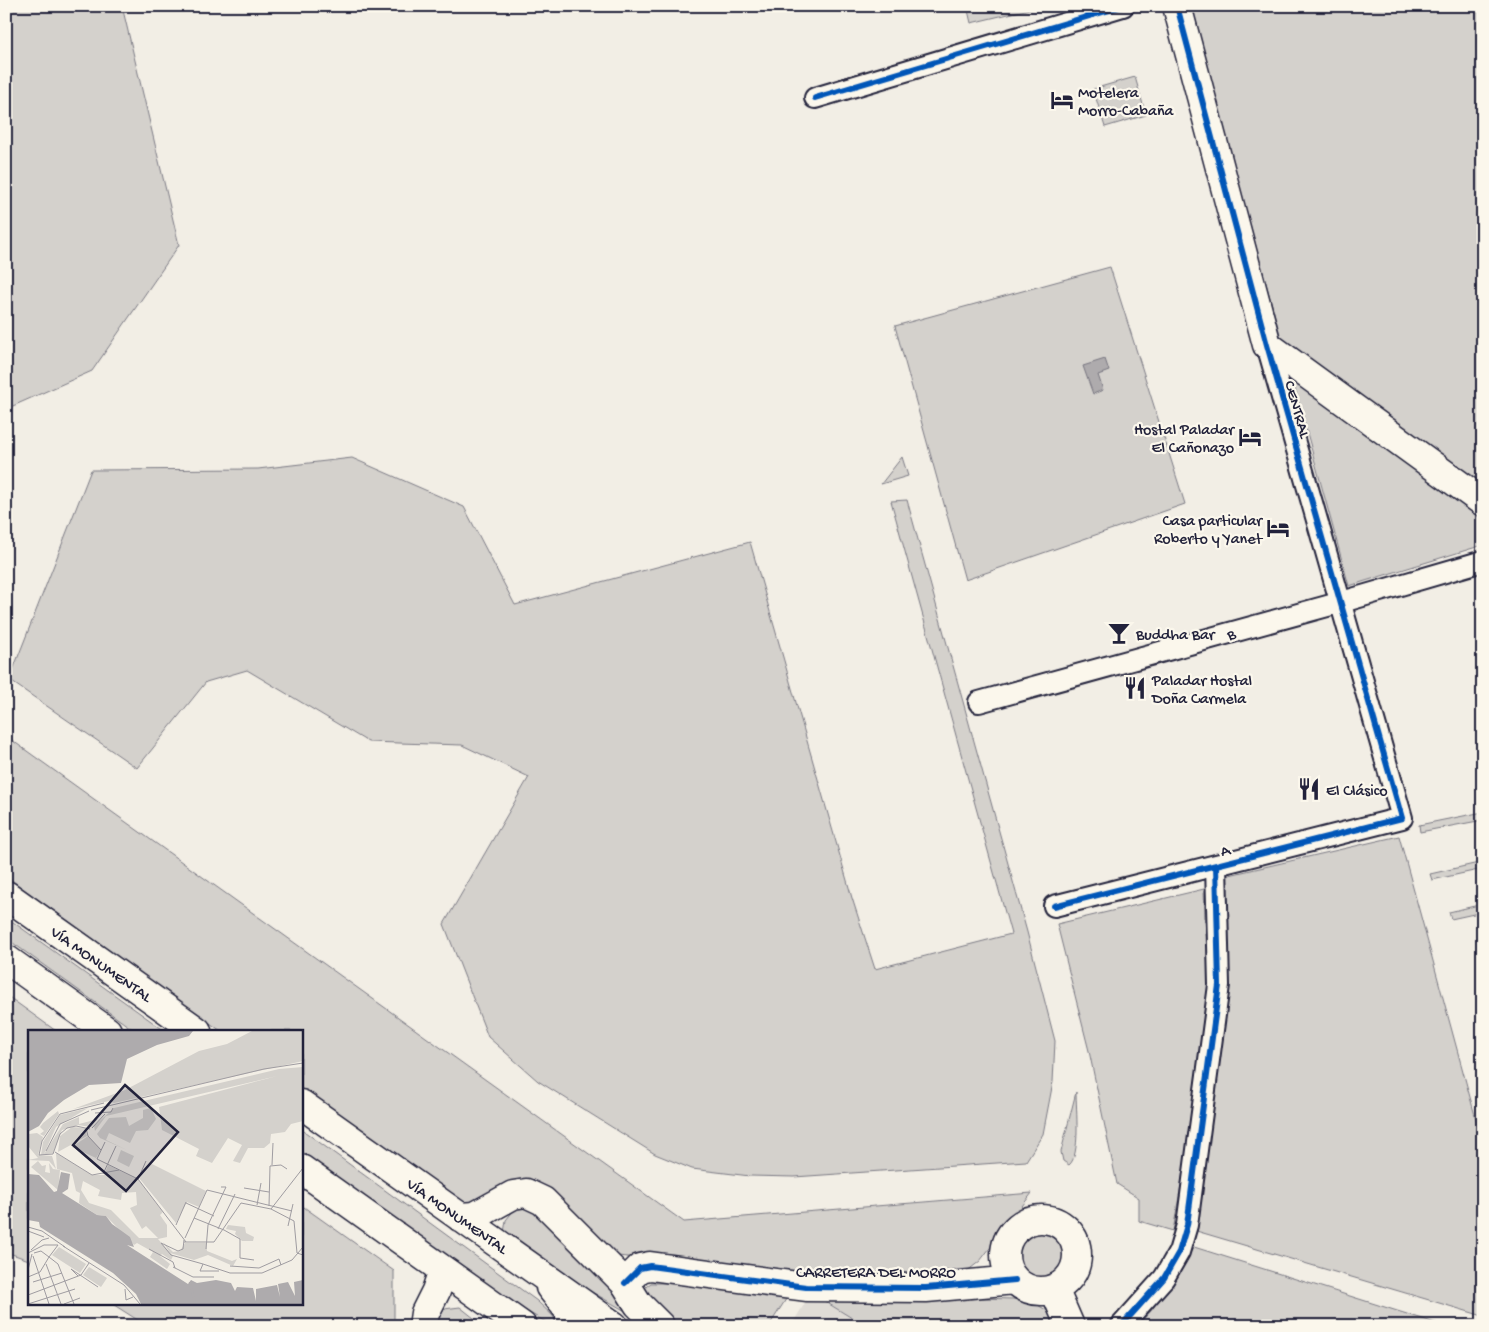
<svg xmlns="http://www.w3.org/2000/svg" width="1489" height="1332" viewBox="0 0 1489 1332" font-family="'Gochi Hand',sans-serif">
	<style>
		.built { fill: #e0dcd6 }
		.green { fill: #d4d1cc; stroke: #7b7a84 }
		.water { fill: #aeabad; stroke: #76747f }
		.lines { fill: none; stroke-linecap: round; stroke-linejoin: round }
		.street-casing { stroke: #22223b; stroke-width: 24 }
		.secondary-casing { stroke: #22223b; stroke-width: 31 }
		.highway-casing { stroke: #22223b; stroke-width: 31 }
		.street { stroke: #fbf7ec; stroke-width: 20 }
		.secondary { stroke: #fbf7ec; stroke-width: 28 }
		.highway { stroke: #fbf7ec; stroke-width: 28 }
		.cycleway-casing { stroke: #fbf7ec; stroke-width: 9 }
		.cycleway { stroke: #0057b8; stroke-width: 6 }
		.labels { text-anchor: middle; stroke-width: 4.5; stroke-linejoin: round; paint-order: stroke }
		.poi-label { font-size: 16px; fill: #22223b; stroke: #fbf7ec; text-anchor: start }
		.street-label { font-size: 16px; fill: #22223b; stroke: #fbf7ec }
		.inset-river { fill: none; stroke: #aeabad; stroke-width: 2.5 }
		.inset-road { fill: none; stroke: #9f9ca1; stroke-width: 1 }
		.view { fill: #22223b; fill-opacity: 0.15; stroke: #22223b; stroke-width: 2.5 }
		.inset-edge { fill: none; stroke: #22223b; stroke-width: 2.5 }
	</style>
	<rect width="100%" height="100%" fill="#f2eee5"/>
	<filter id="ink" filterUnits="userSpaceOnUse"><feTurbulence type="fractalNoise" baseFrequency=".02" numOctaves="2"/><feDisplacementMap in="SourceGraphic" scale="10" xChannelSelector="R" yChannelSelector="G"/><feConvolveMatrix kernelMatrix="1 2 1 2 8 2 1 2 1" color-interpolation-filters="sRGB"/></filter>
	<g filter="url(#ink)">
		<path class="built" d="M811,1293L865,1326H791Z"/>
		<path class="green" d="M6,6H122L179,245L92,371L6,409Z
			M967,6H1042L971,23Z
			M1190,6H1483V545L1349,586Z
			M1135,77L1146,115L1105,127L1093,89Z
			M1110,267L1185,504L965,580L895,326Z
			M902,457L908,476L881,484Z
			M352,458L464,507L515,605L750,542L852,898L875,969L1011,934L891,501L907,500L1027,932L1055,1041L1053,1082L1043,1134L1026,1161L794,1177L750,1176L692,1169L655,1154L538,1081L488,1037L444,924L529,777L462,745L368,742L247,670L206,682L137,768L9,680L91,470L258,469Z
			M6,736L684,1222L1032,1193L980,1261L966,1272L917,1277L798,1276L609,1255L543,1192L465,1207L301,1089V1031H221L6,876Z
			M1483,812V820L1420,832L1419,825Z
			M1399,836L1483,1145V1316L1193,1230L1225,876Z
			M1483,862V869L1432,880L1430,874Z
			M1204,889L1205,922L1211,981L1193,1115L1173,1231L1139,1221V1198L1117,1184L1089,1051L1057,924Z
			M1483,904V912L1451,919L1449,912Z
			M6,917L165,1031H135L6,938Z
			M6,995L56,1031H29V1260L6,1252Z
			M1076,1092C1076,1108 1081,1156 1069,1165L1063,1161L1061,1152Z
			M301,1129L537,1301L553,1316L558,1326H553L508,1301L301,1151Z
			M301,1205L394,1271V1326H147L111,1303H301Z
			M518,1205L535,1207L636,1317L576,1283L504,1233L506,1220Z
			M1018 1255a23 23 0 1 1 46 0a23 23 0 1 1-46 0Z
			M1194,1247L1445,1326H1137L1151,1311Z
			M651,1283H670L788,1296L769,1326H679L645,1296C643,1289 645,1287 651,1283Z
			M811,1293L1013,1299L1036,1304L1051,1313L1057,1326H865Z
			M460,1307L484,1326H432L433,1321L444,1309Z"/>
		<path class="water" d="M1105,359L1109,371L1098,375L1103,390L1093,394L1083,366Z"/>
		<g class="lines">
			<defs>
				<path id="street" d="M815,98L1123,6
					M979,702L1342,602L1483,561
					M1054,906L1402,818L1267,345
					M1121,1326L1164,1278L1179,1252L1187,1225L1219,985L1216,865"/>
				<path id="secondary" d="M1177,6L1267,345L1483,502
					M1005 1255a36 36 0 1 1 72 0a36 36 0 1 1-72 0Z
					M625,1283L640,1268L650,1266L806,1287L926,1288L1015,1280
					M1054,1289L1070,1326"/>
				<path id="highway" d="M6,895L197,1031
					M6,959L107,1031
					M301,1104L614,1326
					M301,1169L522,1326
					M460,1217L475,1216L513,1195L526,1193L543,1201L625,1283L638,1304L660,1326
					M550,1287L570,1312V1326
					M423,1326L425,1313L436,1291L443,1270"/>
			</defs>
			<use href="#street" class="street-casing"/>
			<use href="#secondary" class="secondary-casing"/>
			<use href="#highway" class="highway-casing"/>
			<use href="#street" class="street"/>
			<use href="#secondary" class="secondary"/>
			<use href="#highway" class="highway"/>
			<defs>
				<path id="cycleway" d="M815,98L1123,6
					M1054,906L1402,818L1267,345L1177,6
					M625,1283L640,1268L650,1266L806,1287L926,1288L1015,1280
					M1121,1326L1164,1278L1179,1252L1187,1225L1219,985L1216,865"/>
			</defs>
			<use href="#cycleway" class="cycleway-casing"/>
			<use href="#cycleway" class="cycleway"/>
		</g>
	</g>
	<defs>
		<symbol id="hotel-bare" viewBox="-9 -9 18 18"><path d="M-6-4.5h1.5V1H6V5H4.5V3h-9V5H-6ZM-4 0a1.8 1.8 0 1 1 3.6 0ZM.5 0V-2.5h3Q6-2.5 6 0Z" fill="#22223b" stroke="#fbf7ec" stroke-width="2.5" paint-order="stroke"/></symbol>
		<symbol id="bar-bare" viewBox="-9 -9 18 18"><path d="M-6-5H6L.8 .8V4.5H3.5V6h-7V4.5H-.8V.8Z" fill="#22223b" stroke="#fbf7ec" stroke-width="2.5" paint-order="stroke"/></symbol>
		<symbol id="restaurant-bare" viewBox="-9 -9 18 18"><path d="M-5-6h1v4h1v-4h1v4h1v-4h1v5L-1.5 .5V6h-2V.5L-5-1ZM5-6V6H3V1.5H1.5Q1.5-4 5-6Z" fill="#22223b" stroke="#fbf7ec" stroke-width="2.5" paint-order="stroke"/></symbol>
	</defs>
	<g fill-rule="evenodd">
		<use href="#hotel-bare" x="1046" y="84" width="32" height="32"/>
		<use href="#hotel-bare" x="1234" y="421" width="32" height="32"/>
		<use href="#hotel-bare" x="1262" y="512" width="32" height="32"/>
		<use href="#bar-bare" x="1103" y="617" width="32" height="32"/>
		<use href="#restaurant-bare" x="1119" y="672" width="32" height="32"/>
		<use href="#restaurant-bare" x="1293" y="773" width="32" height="32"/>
	</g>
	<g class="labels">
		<g class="poi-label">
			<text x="1078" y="97">Motelera<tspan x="1078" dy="18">Morro-Cabaña</tspan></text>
			<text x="1234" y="434" text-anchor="end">Hostal Paladar<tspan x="1234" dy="18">El Cañonazo</tspan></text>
			<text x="1262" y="525" text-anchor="end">Casa particular<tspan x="1262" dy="18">Roberto y Yanet</tspan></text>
			<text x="1136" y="639">Buddha Bar</text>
			<text x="1152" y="685">Paladar Hostal<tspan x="1152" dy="18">Doña Carmela</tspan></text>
			<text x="1326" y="795">El Clásico</text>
		</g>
		<g class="street-label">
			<text transform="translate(1299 409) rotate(74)" y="6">CENTRAL</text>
			<text transform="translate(1231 633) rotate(-15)" y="6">B</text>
			<text transform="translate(1225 849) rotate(-14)" y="6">A</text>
			<text transform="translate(102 963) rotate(35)" y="6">VÍA MONUMENTAL</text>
			<text transform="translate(458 1215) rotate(35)" y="6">VÍA MONUMENTAL</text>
			<text x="876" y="1277">CARRETERA DEL MORRO</text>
		</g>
	</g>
	<g transform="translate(28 1030)">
		<rect width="275" height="275" fill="#f2eee5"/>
		<path d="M224,1H275V31L86,73L81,71L45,79L97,60L171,21L199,14ZM275,37V91L263,94L257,102L243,104L242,113L236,118H220L212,133L205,131L214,115L200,108L184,133L168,126L171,119L134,100L131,77L249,46L78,86L67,101L66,96L86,78L251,39ZM60,78L28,97L16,124L35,94L51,87V94L70,89L63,97L50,95L34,100L25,123L13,125L15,112L32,85ZM123,78L128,89L120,100L108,101L102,113L81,103L78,110L99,120L72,108L69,104L81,88L98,87L101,96L115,88V80ZM30,81L31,84L16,106L12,104L16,101L12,97L15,93ZM44,97L57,98L59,106L30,122L32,106ZM9,103L15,107L10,125L24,126L28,139L21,131L0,130L10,128L0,116L1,104ZM60,106L73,120L68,128L44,117ZM93,120L106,126L101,137L89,131ZM28,123L64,145H76L80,135L110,149L135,182L132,185L139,195V207L130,209L145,226L143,230L134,224L132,226L142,234L139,239L122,227L125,222L109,213L106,215L78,186L69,185L51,173L52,163L48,161L44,143L29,139ZM55,151L72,160L70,166L93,170L94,163L108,162L109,175L102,178L114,199L118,196L130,208H111L83,180L61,173L53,160ZM10,131L14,136L18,135L17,142L22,143L21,133L25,139L32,140L30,160L3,137ZM122,133L178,161L171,177L159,172L148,193L111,148ZM200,195L217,197L218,203L226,207L225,211H214L207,204L208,201L198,199ZM135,212L145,222L152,221L157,213H178L179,221L204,231L209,229L205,236L180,225L166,230L142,223ZM31,217L58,234L52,243L24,225ZM61,237L79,248L73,257L55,245Z" fill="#d4d1cc" fill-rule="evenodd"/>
		<path d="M0,1H165L161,6L129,15L99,29L93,53L61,55L36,70L20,83L11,96L0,102ZM33,142L42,144L40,159L34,163L69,185L78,186L84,194L102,207L106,217L99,215L160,254L163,250L169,253L188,250L203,253L207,261L209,257L225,258L228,271V259L249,255L252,267L250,254L260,252L267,266L266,252L275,250V274H113L108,264L85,243L12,197L11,192L0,190V144L11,145L26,162L29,161Z" fill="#aeabad"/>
		<path class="inset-river" d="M162,252L167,274"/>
		<path class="inset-road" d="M63,80L236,39L275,33M67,83L83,82L85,78M58,98L60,106L73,120M64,98L77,84M62,99L48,96L39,98L32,104L25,124L11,125L14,111L32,84L76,73M77,112L69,129L110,149L158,212M18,121L32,94L61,81M27,122L64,145L91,140M244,135L245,113M75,144L88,116M110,149L118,131M216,158L241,162M158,173L186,186M229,175L233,153M241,176L242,136L253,135L259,139M243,179L266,191L269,223L275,225M166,188L196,200M148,195L158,172M260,196L265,174M0,197L14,201L37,217M190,199L207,164M196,200L212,209V228L226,230M0,201L16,207M157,208L179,160L264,181M156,210L155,219L150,221L133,213L143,225L175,234M156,212H186L213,173L243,179L275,138M35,216L96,255L112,274M121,219L145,232L147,238M178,219L180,195L198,157H193M3,220L14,210L21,208M0,223L16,215H30M6,223L13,221L21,227L30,215M5,226L21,274M18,234L33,274M202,236L231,238L251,229L253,235M145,237L165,247H186M0,240L4,224M172,241L175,234L202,243H234L264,230L275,217M172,241H191M50,246L43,239L70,257M0,247L12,242L21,227L30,234L46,274M5,252L34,243M97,259L98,270L105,267M0,265L53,245L61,233M0,274L47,259M36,274L52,268"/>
		<path class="view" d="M97,55L150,102L98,161L45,115Z"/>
		<rect width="275" height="275" class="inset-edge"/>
	</g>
	<rect width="1489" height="1332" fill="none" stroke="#fbf7ec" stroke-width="25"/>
	<rect x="12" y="12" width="1464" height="1307" fill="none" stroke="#22223b" stroke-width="2" filter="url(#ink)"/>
</svg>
